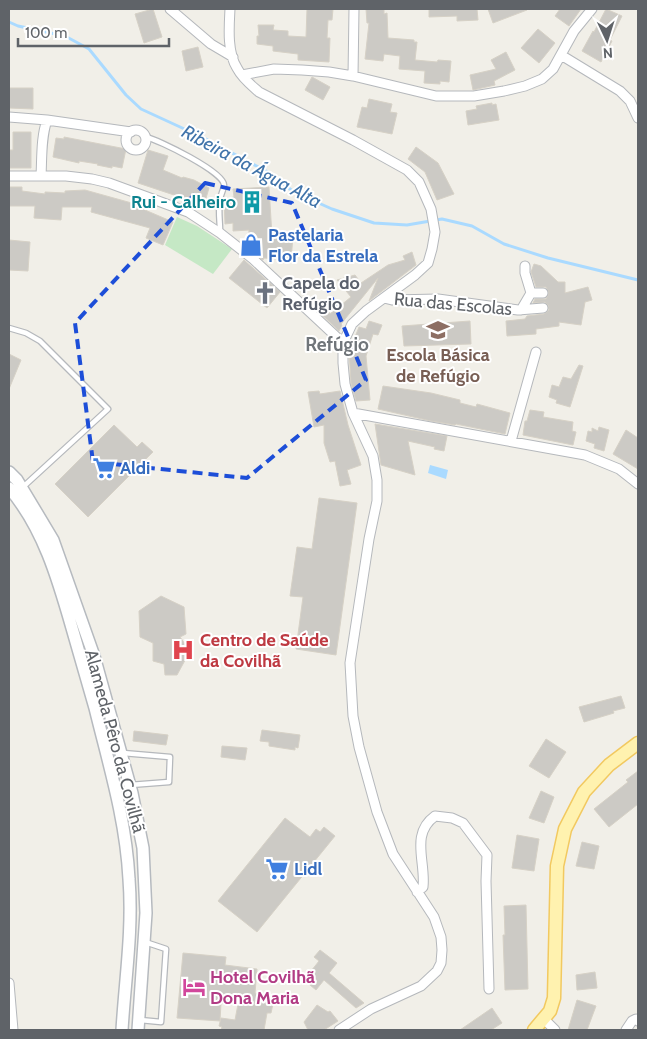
<svg xmlns="http://www.w3.org/2000/svg" width="647" height="1039" viewBox="0 0 647 1039" font-family="Cabin,sans-serif">
	<style>
		.green { fill: #c5e8c5 }
		.water { fill: #aadaff }
		.lines { fill: none; stroke-linecap: round; stroke-linejoin: round }
		.stream { stroke: #aadaff; stroke-width: 3 }
		.building { fill: #cccac5; stroke: #d6d1c6 }
		.service-casing { stroke: #b5b8bc; stroke-width: 7 }
		.minor-casing { stroke: #b5b8bc; stroke-width: 11 }
		.secondary-casing { stroke: #b6babf; stroke-width: 14 }
		.primary-casing { stroke: #f2c960; stroke-width: 15 }
		.service { stroke: #fff; stroke-width: 4.5 }
		.minor { stroke: #fff; stroke-width: 9 }
		.secondary { stroke: #fff; stroke-width: 11 }
		.primary { stroke: #fff2af; stroke-width: 12 }
		.marked { fill: none; stroke: #1d4ed8; stroke-width: 4; stroke-dasharray: 10 6; stroke-linejoin: round }
		.labels { text-anchor: middle; stroke-width: 4; stroke-linejoin: round; paint-order: stroke }
		.culture-label { font-size: 18px; font-weight: bold; fill: #0d838f; stroke: #fff; text-anchor: end }
		.shop-label { font-size: 18px; font-weight: bold; fill: #366cbe; stroke: #fff; text-anchor: start }
		.worship-label { font-size: 18px; font-weight: bold; fill: #5b616d; stroke: #fff; text-anchor: start }
		.street-label { font-size: 18px; fill: #5f6368; stroke: #fff }
		.education-label { font-size: 18px; font-weight: bold; fill: #785e54; stroke: #fff }
		.health-label { font-size: 18px; font-weight: bold; fill: #be3a42; stroke: #fff; text-anchor: start }
		.hotel-label { font-size: 18px; font-weight: bold; fill: #b23c85; stroke: #fff; text-anchor: start }
		.water-label { font-size: 19px; font-style: italic; fill: #4174aa; stroke: #fff }
		.neighbourhood-label { font-size: 19px; font-weight: bold; fill: #70757a; stroke: #fff }
	</style>
	<rect width="100%" height="100%" fill="#f1efe8"/>
	<path class="green" d="M177,217L197,226L232,249L213,274L165,245Z"/>
	<path class="water" d="M430,465L448,470L446,479L428,473Z"/>
	<g class="lines">
		<path class="stream" d="M9,22L18,26L65,36L89,49L126,95L141,109L204,138L266,171L294,192L332,209L374,223L407,225L442,219L472,226L504,244L548,258L638,280"/>
	</g>
	<path class="building" d="M153,9L162,37L144,43L135,14Z
		M307,9H333L332,20H328L327,38H330L329,62L298,60V54L273,51V46L257,44V36H259L258,25H274L273,30L288,31V36L306,37Z
		M366,9H384V14L387,13L388,38L414,40V42H417L415,60L437,62L438,60L451,61L449,82L440,81V84L424,83L425,71L399,69L400,56L384,54L383,61L365,59L369,23H367Z
		M429,9H477L478,20L457,21V16L429,17Z
		M488,9H527V10L493,23Z
		M560,9H581L569,26L555,16Z
		M606,9L622,16L610,40L612,41L601,62L582,51L593,31L594,32Z
		M538,29L555,43L539,63L521,48Z
		M198,47L203,67L186,71L182,51Z
		M506,52L515,70L494,81L495,85L473,90L470,75L496,69L491,60Z
		M312,77L330,87L323,100L305,90Z
		M9,88H33V109L9,108Z
		M369,99L392,104L390,112L397,113L392,134L357,127L362,107L367,108Z
		M492,103V105L496,104L499,120L468,125L466,111L477,109L476,106Z
		M13,132H31V168H9V150H13Z
		M64,137L126,149L122,168L112,166V168L97,165L98,164L79,161V163L53,157L56,138L64,139Z
		M416,147L438,163L454,194L437,200L425,172L408,159Z
		M148,150L168,156L163,170L182,178L183,177L194,180L209,188L204,205L138,183Z
		M9,187H22V191L45,194V192L65,193V191L85,190L146,207L145,210L173,222L163,245L146,238L150,228L91,212L92,207H62L61,220L34,218L35,206H9Z
		M269,187L272,236L293,237L291,260L264,258L263,260L248,247L249,230L233,231V223L225,224L224,199L234,197L233,189Z
		M9,240L30,242L28,271L9,270Z
		M412,252L416,265L369,301L378,278L341,324L342,325L339,331L319,312L325,307L330,314L351,297L337,280L355,275L361,283L388,265L405,260L403,256Z
		M244,260L280,292L267,308L229,278Z
		M534,264L541,266L558,282H565V293L588,287L592,300L585,302L581,325L559,322V326L536,329V334L507,336L506,321L525,319L527,316L544,314L549,310L548,305L545,302L533,303L535,299H546L549,293L546,287H536L531,272Z
		M369,321L382,325L378,335L373,334L366,356L370,400L356,401L351,383L349,352L359,327L366,329Z
		M470,321L471,344L404,346L402,326Z
		M9,354L21,360L9,389Z
		M579,365L583,366L570,407L556,403L557,400L549,397L552,385L559,387L563,377L571,379Z
		M383,386L431,393L460,400V403L476,407L477,404L510,413L505,434L456,424L455,425L431,421L378,409Z
		M319,391L320,394L340,391L348,425L361,465L347,470L351,484L340,486L335,461L330,462L324,443V425L314,427L308,392Z
		M530,410L544,412L543,417L573,422L572,431L576,432L573,445L523,435L525,421H527Z
		M375,424L447,436L444,451L434,449L435,447L408,441L415,475L381,465Z
		M114,425L137,447L142,442L153,452L88,517L55,484Z
		M599,427L609,430L604,451L594,448L595,444L586,441L588,431L592,432V428L598,431Z
		M626,430L638,438V469L613,454Z
		M319,498L357,503L336,655L296,649L303,597L290,596L297,547L312,549Z
		M161,596L184,607L186,634L180,637L190,651L177,675H165L164,664L153,661V643L140,637L139,611Z
		M621,696L625,708L613,711L614,713L584,722L579,707Z
		M262,730L300,735L298,748L295,747V750L269,746V742L260,741Z
		M134,731L168,735L166,745L133,741Z
		M546,739L566,752L549,778L529,766Z
		M222,746L247,748L245,760L221,757Z
		M638,771V804L609,827L594,809L628,782L626,780Z
		M541,791L554,797L544,823L529,818Z
		M285,818L310,837L316,829L320,832L324,827L335,836L257,932L218,901Z
		M517,835L539,839L534,871L512,868Z
		M582,842L599,846L594,869L576,866Z
		M526,905L528,989L505,990L503,935H505L504,906Z
		M320,950L337,963L329,973L364,1003L356,1008L324,980L316,990L304,980L319,961L314,957Z
		M183,953L226,957L225,965L257,969L255,993L274,999L271,1013H267L264,1030H221L222,1027L219,1026L221,1018L235,1020L238,1004L221,1003L220,1021L177,1018Z
		M595,972L597,988L577,990L576,975Z
		M577,1000L596,1006L587,1030H568Z
		M317,1005L328,1012L330,1011L338,1021L324,1030H308L304,1022Z
		M492,1008L502,1023L491,1030H460Z"/>
	<g class="lines">
		<defs>
			<path id="service" d="M146,137C159,140 224,172 224,185C224,190 220,195 220,200C218,210 220,221 220,231
				M9,328L26,333L40,341L108,409L23,487
				M123,753L170,757L169,782L130,785
				M140,1020L161,1022L166,949L145,942"/>
			<path id="minor" d="M170,9L211,44L233,57
				M230,9C229,27 227,52 237,68C242,78 251,85 259,92L353,140L407,170L419,182L431,209L435,232L432,249L428,263L415,275L366,311L352,324L343,343V363L345,384L353,413L373,456L377,480V501L369,539L350,663L353,716L359,747L377,812L393,854L434,917L441,937L442,950L441,963L437,971L421,986L371,1009L339,1030
				M561,55L620,91L630,101L638,118
				M242,75L274,69L302,70L329,72L353,76L436,96H474L504,91L525,86L542,79L553,69L574,31L592,9
				M353,76L354,9
				M9,117L47,120L131,132
				M126 140a10 10 0 1 1 20 0a10 10 0 1 1-20 0Z
				M9,176H66L92,179L109,183L188,212L220,233L253,259L343,343
				M41,176C42,157 41,137 47,120
				M525,266V273L531,293
				M384,298L392,300L438,299L518,310L543,308
				M521,310L531,293H543
				M353,413L585,455L619,469L638,484
				M511,441L536,352
				M417,892L423,887C426,862 410,834 435,816L452,818L463,823L487,855L486,881L489,989
				M9,983L13,1030
				M544,1019L555,1030
				M626,1030L632,1021L636,1019L638,1021"/>
			<path id="secondary" d="M9,472L17,480L53,540L94,656L132,793L143,848L146,913L138,1030
				M9,488C43,527 58,579 72,628C80,655 87,681 95,708C109,765 126,820 129,879C133,929 125,980 122,1030"/>
			<path id="primary" d="M534,1030L550,1011L554,998L557,866L565,829L584,792L609,765L638,743"/>
		</defs>
		<use href="#service" class="service-casing"/>
		<use href="#minor" class="minor-casing"/>
		<use href="#secondary" class="secondary-casing"/>
		<use href="#primary" class="primary-casing"/>
		<use href="#service" class="service"/>
		<use href="#minor" class="minor"/>
		<use href="#secondary" class="secondary"/>
		<use href="#primary" class="primary"/>
	</g>
	<path class="marked" d="M205,183L292,203L366,380L247,478L93,462L75,323Z"/>
	<defs>
		<symbol id="building-bare" viewBox="-9 -9 18 18"><path d="M-4-6H4V6H1V3H-1V6H-4ZM-2.5-4.3h1.7v1.8h-1.7ZM.8-4.3h1.7v1.8H.8ZM-2.5-1h1.7V.8h-1.7ZM.8-1h1.7V.8H.8Z" fill="#0f9aa8" stroke="#fff" stroke-width="2.5" paint-order="stroke"/></symbol>
		<symbol id="shop-bare" viewBox="-9 -9 18 18"><path d="M-5-2.5h2.3a2.7 3.5 0 0 1 5.4 0H5L5.5 6h-11ZM-1.5-2.5h3a1.5 2.3 0 0 0-3 0Z" fill="#3f7fe0" stroke="#fff" stroke-width="2.5" paint-order="stroke"/></symbol>
		<symbol id="church-bare" viewBox="-9 -9 18 18"><path d="M-1.2-6h2.4v3.5h3.3v2.4h-3.3V6h-2.4V-.1h-3.3v-2.4h3.3Z" fill="#6b7280" stroke="#fff" stroke-width="2.5" paint-order="stroke"/></symbol>
		<symbol id="school-bare" viewBox="-9 -9 18 18"><path d="M0-5L7-2L0 1L-7-2ZM-4 1L0 2.5L4 1V4Q0 6-4 4Z" fill="#8d6e63" stroke="#fff" stroke-width="2.5" paint-order="stroke"/></symbol>
		<symbol id="supermarket-bare" viewBox="-9 -9 18 18"><path d="M-6-5.5h2.5l.6 2H6L4.5 2H-2.5L-4.4-4H-6ZM-1.5 3.2a1.3 1.3 0 1 0 .1 0ZM3 3.2a1.3 1.3 0 1 0 .1 0Z" fill="#3f7fe0" stroke="#fff" stroke-width="2.5" paint-order="stroke"/></symbol>
		<symbol id="hospital-bare" viewBox="-9 -9 18 18"><path d="M-5-5h3v3.5h4V-5h3V5h-3V1.5h-4V5h-3Z" fill="#e0444e" stroke="#fff" stroke-width="2.5" paint-order="stroke"/></symbol>
		<symbol id="hotel-bare" viewBox="-9 -9 18 18"><path d="M-6-4.5h1.5V1H6V5H4.5V3h-9V5H-6ZM-4 0a1.8 1.8 0 1 1 3.6 0ZM.5 0V-2.5h3Q6-2.5 6 0Z" fill="#d1479c" stroke="#fff" stroke-width="2.5" paint-order="stroke"/></symbol>
	</defs>
	<g fill-rule="evenodd">
		<use href="#building-bare" x="236" y="186" width="32" height="32"/>
		<use href="#shop-bare" x="235" y="229" width="32" height="32"/>
		<use href="#church-bare" x="249" y="277" width="32" height="32"/>
		<use href="#school-bare" x="422" y="314" width="32" height="32"/>
		<use href="#supermarket-bare" x="88" y="452" width="32" height="32"/>
		<use href="#hospital-bare" x="167" y="634" width="32" height="32"/>
		<use href="#supermarket-bare" x="261" y="853" width="32" height="32"/>
		<use href="#hotel-bare" x="178" y="971" width="32" height="32"/>
	</g>
	<g class="labels">
		<g class="culture-label">
			<text x="236" y="208">Rui - Calheiro</text>
		</g>
		<g class="shop-label">
			<text x="268" y="241">Pastelaria<tspan x="268" dy="21">Flor da Estrela</tspan></text>
			<text x="120" y="474">Aldi</text>
			<text x="294" y="875">Lidl</text>
		</g>
		<g class="worship-label">
			<text x="282" y="289">Capela do<tspan x="282" dy="21">Refúgio</tspan></text>
		</g>
		<g class="street-label">
			<text transform="translate(453 304) rotate(5)" y="6">Rua das Escolas</text>
			<text transform="translate(115 741) rotate(75)" y="6">Alameda Pêro da Covilhã</text>
		</g>
		<g class="education-label">
			<text x="438" y="361">Escola Básica<tspan x="438" dy="21">de Refúgio</tspan></text>
		</g>
		<g class="health-label">
			<text x="200" y="646">Centro de Saúde<tspan x="200" dy="21">da Covilhã</tspan></text>
		</g>
		<g class="hotel-label">
			<text x="210" y="983">Hotel Covilhã<tspan x="210" dy="21">Dona Maria</tspan></text>
		</g>
		<g class="water-label">
			<text transform="translate(252 166) rotate(28)" y="7">Ribeira da Água Alta</text>
		</g>
		<g class="neighbourhood-label">
			<text x="337" y="351">Refúgio</text>
		</g>
	</g>
	<rect width="647" height="1039" fill="none" stroke="#5f6368" stroke-width="20"/>
	<g transform="translate(607 40) rotate(176)" stroke="#ffffff" stroke-width="4" paint-order="stroke">
	<path d="M0-4L9 19L0 12L-9 19Z" fill="#5f6368"/>
	<text y="-8" font-size="14" font-weight="bold" text-anchor="middle" fill="#5f6368">N</text>
	</g>
	<path d="M18 38v8h151v-8" fill="none" stroke="#5f6368" stroke-width="2.5"/>
	<text x="25" y="38" font-size="15" fill="#5f6368" stroke="#ffffff" stroke-width="4" paint-order="stroke">100 m</text>
</svg>
